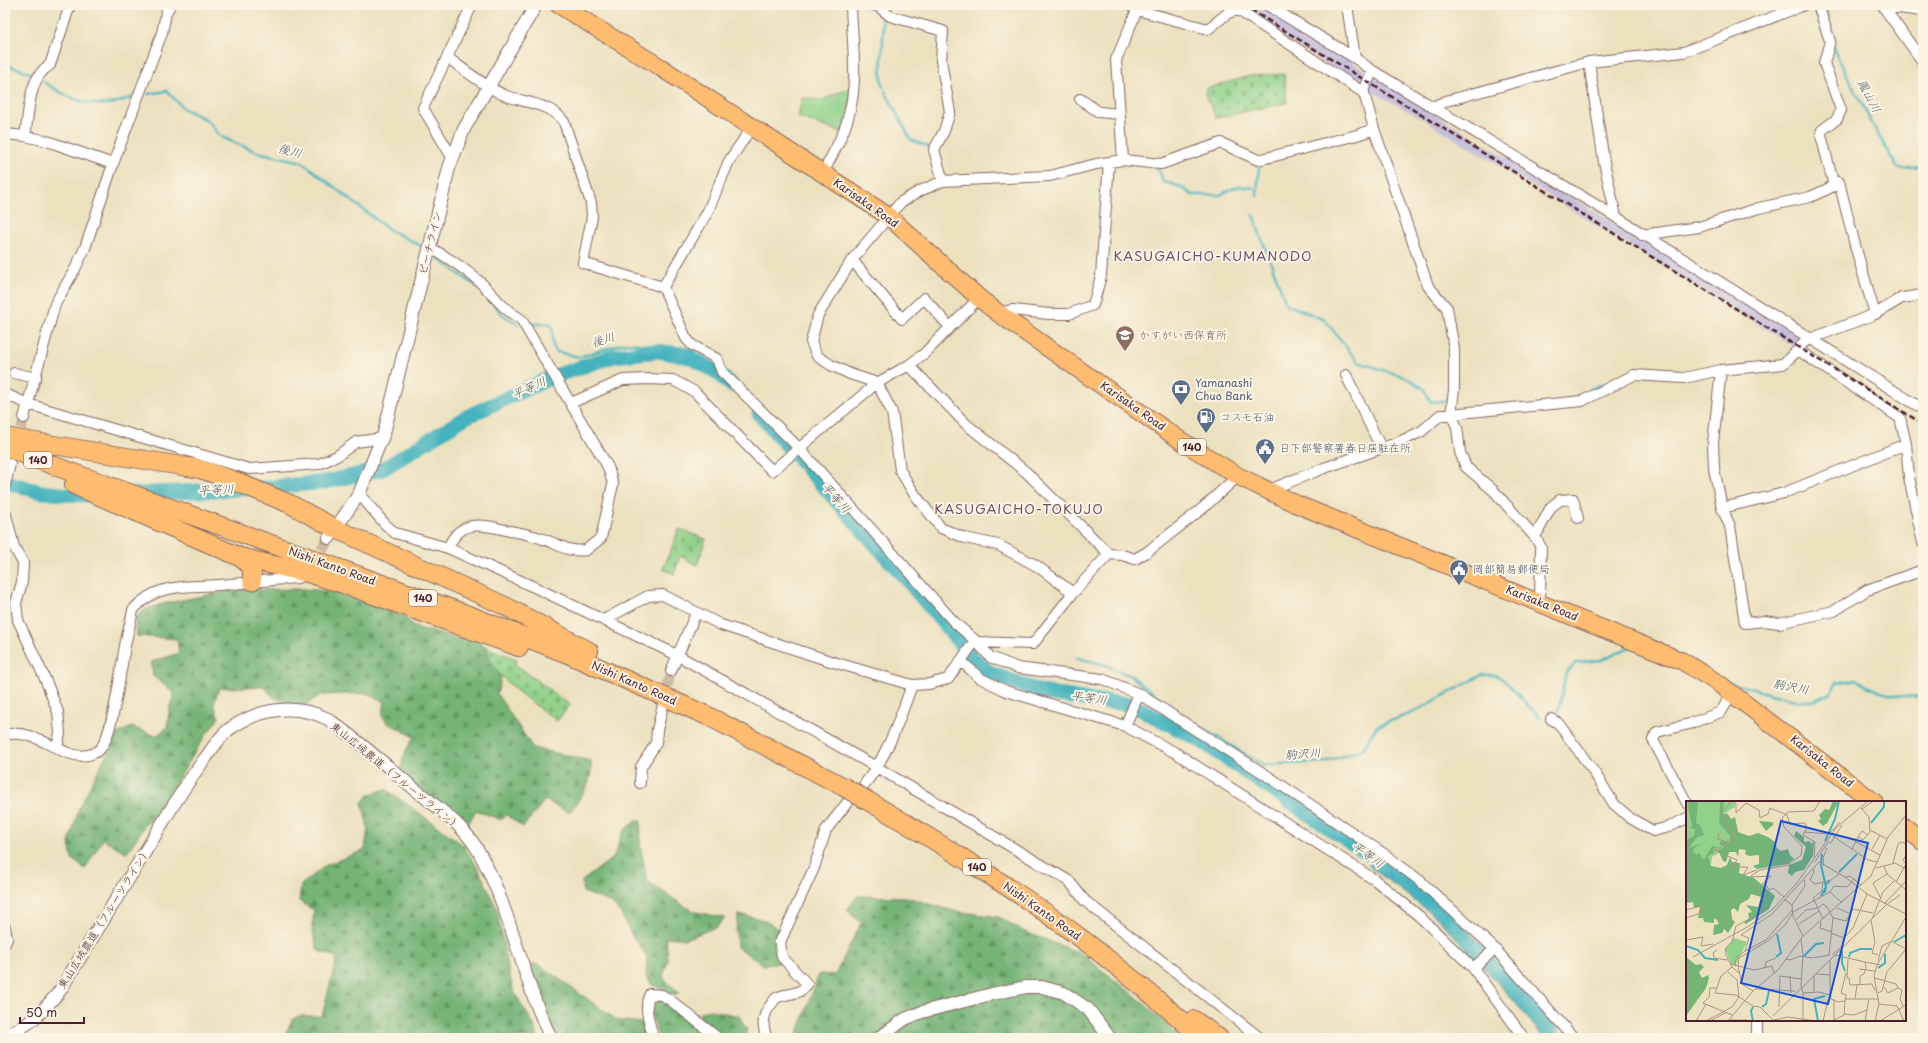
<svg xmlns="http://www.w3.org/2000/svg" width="1928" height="1043" viewBox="0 0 1928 1043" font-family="'Playpen Sans','Klee One',sans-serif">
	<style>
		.railway { fill: #c5c0da }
		.grass { fill: #91d28a; stroke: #6e785a }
		.forest { fill: url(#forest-firs); stroke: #5f6a50 }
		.cemetery { fill: url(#cemetery-stones); stroke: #6e785a }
		.water { fill: #44b3bd; stroke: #476974 }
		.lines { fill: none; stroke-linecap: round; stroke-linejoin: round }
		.stream { stroke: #44b3bd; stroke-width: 2.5 }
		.river { stroke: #44b3bd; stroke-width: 15 }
		.minor-tunnel { stroke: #ccbaa1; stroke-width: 10; stroke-dasharray: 10 5; stroke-linecap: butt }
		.tertiary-tunnel { stroke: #ccbaa1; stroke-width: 12; stroke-dasharray: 12 6; stroke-linecap: butt }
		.minor-casing { stroke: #83635f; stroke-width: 12 }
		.tertiary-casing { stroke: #83635f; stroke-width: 14 }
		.trunk-casing { stroke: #83635f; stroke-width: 19 }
		.motorway-casing { stroke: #83635f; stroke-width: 20 }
		.minor { stroke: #fff; stroke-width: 10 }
		.tertiary { stroke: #fff; stroke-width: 12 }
		.trunk { stroke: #febc70; stroke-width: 17 }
		.motorway { stroke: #febc70; stroke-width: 18 }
		.rail { stroke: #4a1f2b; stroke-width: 2.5; stroke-dasharray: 6 3; stroke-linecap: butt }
		.motorway-bridge-casing { stroke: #83635f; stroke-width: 20; stroke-linecap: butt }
		.motorway-bridge { stroke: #febc70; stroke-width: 18 }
		.labels { text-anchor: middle; stroke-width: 4; stroke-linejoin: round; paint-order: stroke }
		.shield { fill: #fcf5e5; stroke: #7f5f63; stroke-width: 1 }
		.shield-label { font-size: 10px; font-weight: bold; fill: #4a1f2b }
		.street-label { font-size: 11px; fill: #4a1f2b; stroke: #fcf5e5 }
		.education-label { font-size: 11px; fill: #785e54; stroke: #fcf5e5; text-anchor: start }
		.service-label { font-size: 11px; fill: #4e5e75; stroke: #fcf5e5; text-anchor: start }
		.water-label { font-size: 12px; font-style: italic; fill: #485a65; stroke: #fcf5e5 }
		.quarter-label { font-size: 13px; letter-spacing: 1px; fill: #6e4c66; stroke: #fcf5e5 }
		.inset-river { fill: none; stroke: #44b3bd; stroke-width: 2 }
		.inset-road { fill: none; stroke: #ab9384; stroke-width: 1 }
		.view { fill: #1d4ed8; fill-opacity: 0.15; stroke: #1d4ed8; stroke-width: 2 }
		.inset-edge { fill: none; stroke: #4a1f2b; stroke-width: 2 }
	</style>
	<defs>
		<pattern id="forest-firs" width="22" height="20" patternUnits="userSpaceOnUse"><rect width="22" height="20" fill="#74b476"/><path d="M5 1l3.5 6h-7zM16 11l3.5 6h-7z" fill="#619261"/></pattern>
		<pattern id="cemetery-stones" width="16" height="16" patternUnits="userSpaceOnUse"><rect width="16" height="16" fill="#91d28a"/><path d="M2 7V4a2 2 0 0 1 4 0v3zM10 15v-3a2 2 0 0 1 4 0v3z" fill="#7fb477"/></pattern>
	</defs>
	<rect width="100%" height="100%" fill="#fcf5e5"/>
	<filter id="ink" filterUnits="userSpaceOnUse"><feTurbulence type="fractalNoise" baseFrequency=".025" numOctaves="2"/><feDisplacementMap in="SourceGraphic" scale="8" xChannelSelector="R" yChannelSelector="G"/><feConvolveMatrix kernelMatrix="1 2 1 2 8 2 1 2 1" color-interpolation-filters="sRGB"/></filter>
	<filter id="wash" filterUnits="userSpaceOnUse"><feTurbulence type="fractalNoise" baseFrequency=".012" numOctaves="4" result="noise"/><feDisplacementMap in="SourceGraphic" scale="16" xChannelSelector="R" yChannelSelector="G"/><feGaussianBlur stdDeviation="0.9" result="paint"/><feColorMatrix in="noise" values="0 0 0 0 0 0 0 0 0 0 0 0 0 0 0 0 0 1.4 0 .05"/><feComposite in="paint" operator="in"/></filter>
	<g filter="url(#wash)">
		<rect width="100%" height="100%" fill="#ece1bf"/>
		<path class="railway" d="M1230,5H1267L1376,78L1805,339L1795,347L1428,122L1366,88Z"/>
		<path class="grass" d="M854,86L843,133L798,117L802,98L822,100Z"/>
		<path class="forest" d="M305,589L335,592L404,616L415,627L456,638L472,637L486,647L487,654L501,678L497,694L533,748L591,761C593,784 582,795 569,813L545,800L523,827L507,815L501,820L476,810L467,826L461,827L401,780C400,758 404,754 414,737L388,723L382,716L385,702L367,693L321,695L299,709L273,697L264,687L219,688L214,704L219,718L205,736L157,814L144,826L127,853L103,839L85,869L72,859L69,843L79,808L117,734L132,727L156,736L167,728L169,710L174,693L153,676L151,662L179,653L177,639L137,636L135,618L144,610L162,604L233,590Z
			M386,789L463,845L479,870L496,906L504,945L506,962L514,992L534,1025L538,1038H284C295,1010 294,1017 322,1016L337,957L318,951L312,929L314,910L299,901L301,885L326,865L365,850L368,828L362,802L370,794Z
			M637,820L641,821L640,844L647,881L692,911L725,918L717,927L684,939L666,937L668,960L663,977L679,993L675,995L652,985L646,976L647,956L631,934L620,912L610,902L583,892L582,881L614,857L623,831Z
			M857,896L906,897L954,911L999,917L1023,931L1080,953L1139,999L1181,1038H796L819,974L835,975L861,923L847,910Z
			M738,915C753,916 769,920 779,931L776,947L780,963L763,965L737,947L736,930Z
			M538,964L617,1020L642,1023L646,1038H556L527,966Z
			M656,999L664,1001L710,1038H659L650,1011L652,1001Z
			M711,1010L739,1016L747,1030L744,1038H724L700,1019V1012Z"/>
		<path class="cemetery" d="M1284,74L1287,103L1216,118L1205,94L1207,88L1250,76Z
			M679,529L706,539L697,565L680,556L674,574L663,569Z
			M486,647L517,659L515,664L570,705L557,721C534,703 491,678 486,647Z"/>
		<path class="water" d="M1368,845L1446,908L1524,989L1566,1038H1544L1509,995L1437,918L1369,866Z"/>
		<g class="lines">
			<path class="stream" d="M862,5L873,9
				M1143,5L1167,13
				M1825,5L1828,20
				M879,13C889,27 877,67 883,87
				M1833,45L1835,52L1876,131L1897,167C1905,171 1914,166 1923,167
				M5,64L33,74
				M44,82C61,94 85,106 107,104C116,104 125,99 134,97
				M885,91L911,140L929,147
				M148,94L167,91L184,109L205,119L211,124L218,134L224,138L257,152L302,162L388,229L423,247
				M1156,168L1160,172L1163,182C1175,184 1183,187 1192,195H1220L1234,188L1240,186L1253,188
				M1257,196L1259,168
				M1253,214C1263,245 1276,274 1286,304L1325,320L1358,362L1405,377L1423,388L1431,402L1449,401
				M438,259L479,288L503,315L518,324
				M531,324H547L552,326L553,346L557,352L579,357L625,343L687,348L690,349
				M707,359L715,366
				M1591,389L1603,384
				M1077,658L1103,664L1131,676L1183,716L1263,765L1325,762L1362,750L1377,726L1412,713L1482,675H1496L1505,681L1540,718
				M1731,683L1786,698L1799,701H1813L1830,693L1837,683L1856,679C1883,697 1893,695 1923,697
				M1558,713L1566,673L1576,663L1601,660L1630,647"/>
			<path class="river" d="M759,414L908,581L972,658L990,673L1041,692L1088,700L1130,704L1200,740L1244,771L1385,865
				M5,483C16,483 27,489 38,491C57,495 76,495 94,495
				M134,494L263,488L325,482L383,469L466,417L552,377L614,356L658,351L691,357L718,373L731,385"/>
		</g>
	</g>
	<g filter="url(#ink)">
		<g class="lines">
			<path class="minor-tunnel" d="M17,443L24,418
				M664,701L671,671"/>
			<path class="tertiary-tunnel" d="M312,565L329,538"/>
			<defs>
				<path id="minor" d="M874,5L879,7L890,16L943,31L941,61L950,112L944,131L934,150L943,181
					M1130,5L1137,10L1208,29L1228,13L1238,10L1364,93
					M1267,5L1355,58
					M1347,5L1355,58L1373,71L1616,217L1923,409
					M1818,5L1830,41L1824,63L1841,110L1837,119L1822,130L1821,135L1834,186
					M1882,5L1923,62
					M1883,6L1923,11
					M448,58C466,71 484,86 504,95C524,103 551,103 564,122L591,203L592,217L583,263L663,287L686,338L692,345L717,359L722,372L799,448L954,622L977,642L990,657L1018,668L1102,679L1139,694L1263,773L1384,854L1419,880L1495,949L1574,1038
					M1589,62L1604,162L1616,217
					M1373,71L1364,88V93L1374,129L1428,286L1447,308L1454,349V390L1451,414L1457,427L1460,452L1466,467L1494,491L1535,537L1541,547L1540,602
					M1080,99L1099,112L1120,114
					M1432,107L1446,101L1589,62L1684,52L1804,5
					M5,134L25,136L47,141L113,164
					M25,136C29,114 28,77 50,65L70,5
					M453,159L423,108L472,5
					M1123,160L1116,60L1137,10
					M823,173C832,155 843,137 848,118C859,82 852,42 851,5
					M429,247C447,257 464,268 480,282C494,295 503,310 521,319L608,467L613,484L601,538L586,550C569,553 558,544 543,539C533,535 521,533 510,531C484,525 461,517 448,548
					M852,260L902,319L924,298L949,326
					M663,287L707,213L729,161L752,127
					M998,313L1013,310L1049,314H1069L1093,305L1101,276L1109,162
					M1875,314L1902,298L1923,295
					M1798,350L1900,418L1906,444L1909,477L1923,543
					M909,365L966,424L1026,472L1109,554L1122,555L1135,559L1147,552L1203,508L1238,476
					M1721,370L1713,443L1714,468L1722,508L1730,526L1745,623L1764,621L1779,623L1834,611L1867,590L1923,570
					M14,373L36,378
					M1346,375L1381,448
					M5,394L28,404L249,469L319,464L337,456L356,442L383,438
					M571,403L623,380L648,379L673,380L695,392L772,471L877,383L909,365L925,353L979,298
					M24,418L55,304L75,269L85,248L113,164L162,33L166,13L170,5
					M5,485L10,464
					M1267,491L1324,468L1397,443L1422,431L1440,415L1582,401L1634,375L1684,378L1721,370L1783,364L1798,350L1803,343L1810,339L1875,314L1856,249L1839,182L1834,186L1810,197L1759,208L1699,227L1642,235
					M359,494L385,524L395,533L448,548L534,587L677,655L878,768L1069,881L1085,901L1260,1038
					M1722,508L1784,493L1906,444
					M5,511L14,547L23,563L22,582L16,603L18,620L46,681L58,712L60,733L57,748
					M1535,537L1551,507L1560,500L1573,499L1578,518
					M1073,593L1037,566L998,545L965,538L941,528L913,492L900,470L892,412L877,383L850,374L831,365L817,356L811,342L818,315L852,260L901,202L920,191L943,181L1050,176L1096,164L1123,160L1161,164L1221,143L1258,160L1357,135L1374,129
					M604,620L648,596L663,595L721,625L830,661L912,685L929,684L948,679L972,645L977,642L1033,644L1073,593L1109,554
					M961,661L980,678L1006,691L1125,726L1176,753L1375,880L1419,916L1473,968L1524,1038
					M671,671L696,613
					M1551,719L1558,723L1594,772L1614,804L1630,818L1653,831L1669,827L1687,818
					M1125,726L1139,694
					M5,735C29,729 47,745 68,753C78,757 91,757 100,749C113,736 121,667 125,646C127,634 131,622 133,610C157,582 186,588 218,585C245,583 271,580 298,578L304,575
					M640,783L641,767L656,743L657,730L663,705
					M864,785C888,755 899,720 912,685
					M1687,803L1653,740L1657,732L1689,724L1721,712L1732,693
					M5,927L7,939L5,943
					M1473,968L1495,949
					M1757,1020V1038
					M653,1038C650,1023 643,1008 650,994L662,995L670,1000L718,1038
					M767,1038C762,1026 762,1017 770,1006C772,1004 774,1000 776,998C787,992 799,997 807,984L782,957L780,942L814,868L826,830L850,799"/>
				<path id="tertiary" d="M329,538L359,494L384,433L449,168L464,129L536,5
					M5,1035C29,1027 43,1011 59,992C93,937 127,882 160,827C175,802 190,778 207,756C213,747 220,737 228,730C258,708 295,703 328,719C357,740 384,763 411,786C435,806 465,825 480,854C512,912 522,979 551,1038
					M879,1038L905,1019L922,1012L992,994L1026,987H1042L1064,993L1088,1009L1110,1038"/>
				<path id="trunk" d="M559,5L660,67L888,216L979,298L998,313L1180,440L1238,476L1296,504L1682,661L1718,683L1874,802
					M1905,827L1923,842"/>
				<path id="motorway" d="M5,437L200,469L230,479L290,504L336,529L505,606L589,651
					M5,447L71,472L474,617L570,655L710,717L844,787
					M74,485L240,557L307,573L343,584L519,647
					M240,557L252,567V581
					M868,801C941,844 1014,888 1082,939C1124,971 1163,1004 1202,1038
					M1194,1020L1219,1038"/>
			</defs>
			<use href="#minor" class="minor-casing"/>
			<use href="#tertiary" class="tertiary-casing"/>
			<use href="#trunk" class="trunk-casing"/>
			<use href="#motorway" class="motorway-casing"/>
			<use href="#minor" class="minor"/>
			<use href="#tertiary" class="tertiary"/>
			<use href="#trunk" class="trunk"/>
			<use href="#motorway" class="motorway"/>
			<path class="rail" d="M1243,5L1923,424"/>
			<defs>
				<path id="motorway-bridge" d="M844,787L868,801"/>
			</defs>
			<use href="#motorway-bridge" class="motorway-bridge-casing"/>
			<use href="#motorway-bridge" class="motorway-bridge"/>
		</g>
	</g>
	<defs>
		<symbol id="school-pin" viewBox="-11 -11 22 30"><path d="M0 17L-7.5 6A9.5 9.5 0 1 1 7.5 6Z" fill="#8d6e63" stroke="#fcf5e5"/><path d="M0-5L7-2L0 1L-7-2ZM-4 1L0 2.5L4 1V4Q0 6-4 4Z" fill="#fff"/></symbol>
		<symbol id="bank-pin" viewBox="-11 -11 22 30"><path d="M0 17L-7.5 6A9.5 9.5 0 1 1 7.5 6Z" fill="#5c6f8a" stroke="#fcf5e5"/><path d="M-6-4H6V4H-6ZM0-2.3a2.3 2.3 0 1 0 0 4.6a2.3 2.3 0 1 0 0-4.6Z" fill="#fff"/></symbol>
		<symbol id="fuel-pin" viewBox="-11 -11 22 30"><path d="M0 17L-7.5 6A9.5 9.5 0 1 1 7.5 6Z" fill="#5c6f8a" stroke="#fcf5e5"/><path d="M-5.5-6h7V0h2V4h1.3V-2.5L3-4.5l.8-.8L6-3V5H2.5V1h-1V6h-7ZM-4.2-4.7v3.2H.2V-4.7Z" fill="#fff"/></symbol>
		<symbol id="civic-pin" viewBox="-11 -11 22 30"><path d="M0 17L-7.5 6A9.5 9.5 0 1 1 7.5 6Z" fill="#5c6f8a" stroke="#fcf5e5"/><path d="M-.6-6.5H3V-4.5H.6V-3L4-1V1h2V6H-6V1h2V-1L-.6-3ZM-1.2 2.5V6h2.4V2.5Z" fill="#fff"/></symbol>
	</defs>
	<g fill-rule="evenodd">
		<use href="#school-pin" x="1114" y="324" width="22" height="30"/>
		<use href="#bank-pin" x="1170" y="378" width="22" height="30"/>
		<use href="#fuel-pin" x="1195" y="406" width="22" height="30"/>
		<use href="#civic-pin" x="1254" y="437" width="22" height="30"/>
		<use href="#civic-pin" x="1448" y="558" width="22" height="30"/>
	</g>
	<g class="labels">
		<g class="shield">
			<rect x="1178" y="439" width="28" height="16" rx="3"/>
			<rect x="24" y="452" width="28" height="16" rx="3"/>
			<rect x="409" y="590" width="28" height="16" rx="3"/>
			<rect x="963" y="859" width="28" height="16" rx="3"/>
		</g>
		<g class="shield-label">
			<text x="1192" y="451">140</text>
			<text x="38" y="464">140</text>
			<text x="423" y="602">140</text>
			<text x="977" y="871">140</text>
		</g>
		<g class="street-label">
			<text transform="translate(866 203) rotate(35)" y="4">Karisaka Road</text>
			<text transform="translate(430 243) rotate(-76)" y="4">ピーチライン</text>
			<text transform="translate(1133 406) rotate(35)" y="4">Karisaka Road</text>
			<text transform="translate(332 566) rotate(20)" y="4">Nishi Kanto Road</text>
			<text transform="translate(1542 603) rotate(22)" y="4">Karisaka Road</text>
			<text transform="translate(634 683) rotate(24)" y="4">Nishi Kanto Road</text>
			<text transform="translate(1822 761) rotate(38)" y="4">Karisaka Road</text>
			<text transform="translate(396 776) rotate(39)" y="4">東山広域農道（フルーツライン）</text>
			<text transform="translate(1042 911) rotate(35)" y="4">Nishi Kanto Road</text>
			<text transform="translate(104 918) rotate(-58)" y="4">東山広域農道（フルーツライン）</text>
		</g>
		<g class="education-label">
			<text x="1139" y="339">かすがい西保育所</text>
		</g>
		<g class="service-label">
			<text x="1195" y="387">Yamanashi<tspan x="1195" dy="13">Chuo Bank</tspan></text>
			<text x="1220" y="421">コスモ石油</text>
			<text x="1279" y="452">日下部警察署春日居駐在所</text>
			<text x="1473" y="573">岡部簡易郵便局</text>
		</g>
		<g class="water-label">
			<text transform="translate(1869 96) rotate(62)" y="4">鳳山川</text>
			<text transform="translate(290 151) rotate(16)" y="4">後川</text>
			<text transform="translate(603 340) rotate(-17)" y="4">後川</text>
			<text transform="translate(529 388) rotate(-25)" y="4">平等川</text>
			<text transform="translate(216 490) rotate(-3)" y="4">平等川</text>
			<text transform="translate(836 498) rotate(48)" y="4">平等川</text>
			<text transform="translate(1791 687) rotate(11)" y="4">駒沢川</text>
			<text transform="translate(1089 698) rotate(8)" y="4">平等川</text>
			<text transform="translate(1303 754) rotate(-4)" y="4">駒沢川</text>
			<text transform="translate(1368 855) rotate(35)" y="4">平等川</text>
		</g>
		<g class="quarter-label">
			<text x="1213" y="261">KASUGAICHO-KUMANODO</text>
			<text x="1019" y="514">KASUGAICHO-TOKUJO</text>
		</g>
	</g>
	<g transform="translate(1686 801)">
		<rect width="220" height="220" fill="#ece1bf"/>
		<path d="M0,0H48L49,6L39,12L52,40L26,56L25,63L13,61L0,51Z" fill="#91d28a"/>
		<path d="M3,0H12L10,22L14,24L18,34L11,36L3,47L18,41L8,47L7,51L11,54L13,52L18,59L26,45L32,46L27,48L28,52L22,55L25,65L35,67L41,64L44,56L46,61L54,62L53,72L68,77L89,95L83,108L60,123L58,122L63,117L62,112L66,111L60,104L72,106L75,96L65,93L63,98L54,103L52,111L48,107L45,109L46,118L49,121L42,132L38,128L36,132L27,134L28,124L33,123L31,119L28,117V122L18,121L17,117H12L14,106L8,107L7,101L0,102V39L8,35L9,28L4,27L6,25L2,5ZM38,0L37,14L41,12L45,18L49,16L52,31L63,35L72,32L82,36L89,41L91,47L95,50L102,48L104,54L108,58L102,63L71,68L67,65L73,63V54L63,55L59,53L60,49L53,48L52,56L50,51H43L40,61L37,60L32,49L39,46L33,43L35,40L44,41V35L33,22L34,1ZM147,0L152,2L141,22L137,25L132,20L135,18L133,14L139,8L143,9ZM73,20L86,21L88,23L80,30ZM110,30L118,36V41L124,40L125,43L128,40L127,55L118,69L109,71L106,75L102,72L103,64L116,59L120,46L108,35ZM0,156L10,164L15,163L18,166L13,171L16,177L22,174L23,177L20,187L0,215Z" fill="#74b476"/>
		<path d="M48,137L61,141L49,165L45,163L39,148Z" fill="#91d28a"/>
		<path class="inset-river" d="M185,22L198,6V0M139,40L149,18L153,0M153,71L171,53M139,92L140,83L144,80M135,95L140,86L135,64L136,53M208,141L220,134M0,145L12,149L19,157L32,159M156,149V162L159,170M118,155L130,143L138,142M90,156L95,152L91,133M163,156L164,152L174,148H186M192,167L199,162V153M76,206L80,203L83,190M67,220L65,210L67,206M132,220L128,198L139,195"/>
		<path class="inset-road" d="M47,0L50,3V12M176,8L187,0M50,12L60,2L73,9L74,17L82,13L84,7L101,14L104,23L119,22L121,27L117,34L129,41L128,56M184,29L201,38M118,31L143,33M33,32L32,38L40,41L48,36L36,12L45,0M143,33L154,21M48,34L47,41L28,49L51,59L46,66H62L57,74L71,69M147,35L182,59L191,61M172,36L176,30L182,34M170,41L194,54M144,43L156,24M166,48L172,36L177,39L184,31L183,16L175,7M186,48L194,34M129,61L143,40M133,61L159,76L181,93L220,113M207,62L212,43L216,41L220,43M138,65L137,57L141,47M198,65L201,73L220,89M190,67L209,62L220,68M127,68L128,71L124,79L129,83L145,79L153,73M65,76L85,75L76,83L81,85L83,89L87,87L98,96M160,76L164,75L175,84M137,81L136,90L127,97L137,118M210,81L220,63L217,59L220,54M144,91L156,102M98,98L106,104L107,115L117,135M195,98L187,82L201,73M198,103L220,80M106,104L119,85L118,79M151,107L165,113M0,109L14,105L15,112L0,117M147,117L160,120L167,108L187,112M186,118L197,91L208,80M110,119L120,109L132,107L137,103L141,106L147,117L143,154M185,119L189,141L186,152L192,154M135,121L134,127L146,131M113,123L133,110M145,132L158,137M55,134L86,113L133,61M115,138L117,154L115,184L117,192L133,191L144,194L145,198L152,201L159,200L160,194L155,192L160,172M0,139L17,136L15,145M205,140L220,148M15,145L27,143M31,149L27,152L28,157L42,159M59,150L80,139L107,108M146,154L156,145L158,137L167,127L181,93M149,154L200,104L214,94M7,156L63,125L87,108L110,83L150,27L182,0M100,158L104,159L114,155L126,157L144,154M162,158L161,177H163L164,184L186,183L189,190M144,160V194M192,160L196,145L204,141M45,163L68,169L86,165L88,172M49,165L50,157L59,150L63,137L55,134M46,166L35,175L29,192L50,194L67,205L74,206L88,220M79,167L80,161L90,157M173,168L189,170M53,172L46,166L39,152L40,147L46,141L50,125L75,112L78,107L77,95L66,84L65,75L74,69L102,64L115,54L116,45L98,26L96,17L102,11L128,10L134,0M130,173L144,174M104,175L105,192M128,175V192M189,177L210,183L212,187M174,183V175L178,173L180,166L179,161L195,164M198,186L202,192L212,187L216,189L214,198L217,205M30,187H24L23,196L17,202L46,214M70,188L109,190M67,190L56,183L52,165L53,157L82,140L100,123L107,111L144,91L148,85L161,86L168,78M117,192V220M192,192L196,190L201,171L220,148M148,198V220M159,198H193M169,198L171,184M193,203L211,205L218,220M93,206L94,175L115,178M158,213L168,214L181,209M87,215L149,154L179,161M43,219H61M88,219L102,216L130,220M148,219L158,214L159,200M10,220L20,203M20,220L46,206L53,196L51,179L42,171M24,220L41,211M42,220L67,190L92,169L117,135L185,75L202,36L220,14M137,220L142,199M179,220L183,198M189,220L193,203L188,175L191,164L220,116M194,220L220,204"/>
		<path class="view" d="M95,20L182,42L142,203L55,182Z"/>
		<rect width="220" height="220" class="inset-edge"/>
	</g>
	<rect width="1928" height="1043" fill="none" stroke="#fcf5e5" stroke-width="20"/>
	<path d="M20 1017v6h64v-6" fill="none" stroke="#4a1f2b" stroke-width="2"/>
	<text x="26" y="1017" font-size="12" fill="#4a1f2b" stroke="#fcf5e5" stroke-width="3" paint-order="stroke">50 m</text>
</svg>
